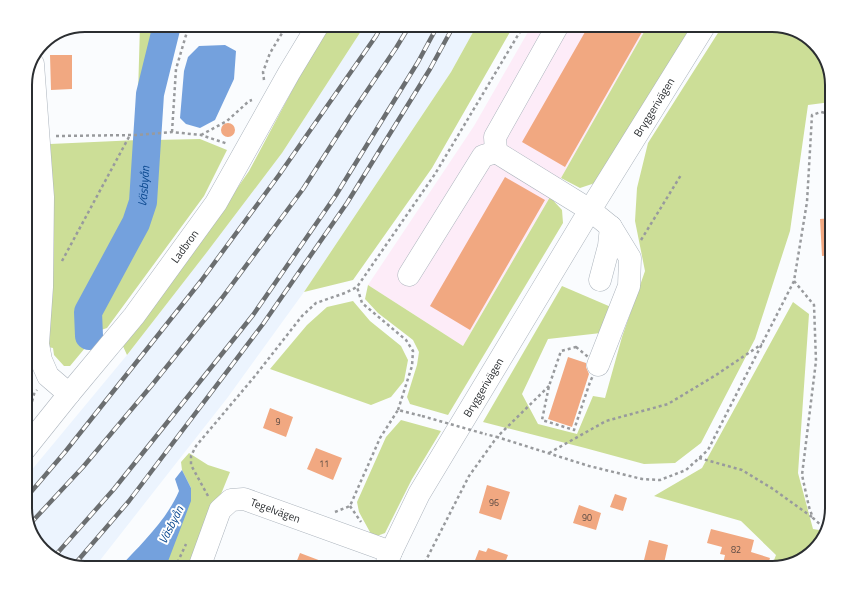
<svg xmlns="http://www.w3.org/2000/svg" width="857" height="593" viewBox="0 0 857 593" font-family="'Titillium Web',sans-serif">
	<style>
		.built { fill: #ecf4fe }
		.industrial { fill: #fdecf8 }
		.green { fill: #ccde97 }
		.water { fill: #74a1dd }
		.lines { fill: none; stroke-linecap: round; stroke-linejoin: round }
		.river { stroke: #74a1dd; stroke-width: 28 }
		.building { fill: #f1a881 }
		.minor-casing { stroke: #acb4bd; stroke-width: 23 }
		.path { stroke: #989a9d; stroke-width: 2.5; stroke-dasharray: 3 3; stroke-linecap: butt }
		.minor { stroke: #fff; stroke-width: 22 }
		.rail-casing { stroke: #6b6e70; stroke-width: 4.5 }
		.rail { stroke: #fff; stroke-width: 3; stroke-dasharray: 9; stroke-linecap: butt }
		.path-bridge { stroke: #989a9d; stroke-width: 2.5; stroke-dasharray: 3 3; stroke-linecap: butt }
		.labels { text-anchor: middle; stroke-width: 4; stroke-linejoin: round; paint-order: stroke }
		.number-label { font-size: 9px; fill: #5c4c45 }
		.street-label { font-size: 11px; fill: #2b2e31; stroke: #fff }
		.water-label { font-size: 12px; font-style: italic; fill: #0a488f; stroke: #fff }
		.rim { fill: none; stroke: #2b2e31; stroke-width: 2 }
	</style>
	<rect width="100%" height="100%" fill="#fafcfe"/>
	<path class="built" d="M365,25H477L451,72L304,292L228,397L94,568H85L51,558L33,538L25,512V478L127,355L207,252L282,153Z"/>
	<path class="industrial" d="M532,25H648L561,178L463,346L368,285L474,126Z"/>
	<path class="green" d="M140,25H160L149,70L142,128L137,129Z
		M327,25H365L282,153L207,252L127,355L122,344L203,238L249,171Z
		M477,25H514L432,168L353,280L304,292L451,72Z
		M648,25H694L595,183L580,188L561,178Z
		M723,25H772L806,35L824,55L832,85V104L831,102L808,105L790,231L755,339L701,443L675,463L644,464L585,448L483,422L562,286L611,307L601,333L548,339L522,394L538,424L577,434L593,396L605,398L622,337L645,271L635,221L637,188L648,143Z
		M200,139L227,150L204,196L107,328L98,331L93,324L111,281L141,228L153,187L154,140Z
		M138,140V190L130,218L81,311L78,332L85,348L70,366H64L54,355L53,348L48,347L53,197L50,144Z
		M550,197L562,210L563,223L448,415L410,404L407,397L417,365L419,352L413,340L378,313L365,299L368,285L463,346Z
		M32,256L25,359V257Z
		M353,301L370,321L401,346L408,360L404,381L391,397L371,405L270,369L307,325L327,307Z
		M793,302L809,314L798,473L813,529L825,531L822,542L802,560L771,568L776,555L741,521L654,496L702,468Z
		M401,420L441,431L412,479L385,533L377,536L371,534L359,512L357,502L386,437Z
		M189,453L208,465L230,472L191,568H164L167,563L191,488L182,470L181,462Z"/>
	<path class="water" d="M225,45L236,51L234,79L215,120L200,128L186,124L180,118L184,71L188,57L199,46Z
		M182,470L191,488V501L167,564L164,568H119C141,544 166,521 179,491L175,479Z"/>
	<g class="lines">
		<path class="river" id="s1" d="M89,336L88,312L136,223L143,202L150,94L167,25"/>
	</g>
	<path class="building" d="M589,25H646L565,167L522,142Z
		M50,55H72V89L51,90Z
		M221 130a7 7 0 1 1 14 0a7 7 0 1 1-14 0Z
		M505,177L545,200L470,330L430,306Z
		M832,218V255L822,256L820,219Z
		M568,357L586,363V367L589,374L572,427L548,419Z
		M270,408L293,417L286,437L263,428Z
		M316,448L342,458L333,480L307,469Z
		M487,485L510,492L501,520L479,513Z
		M615,494L627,498L623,511L610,507Z
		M579,505L601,513L596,530L573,523Z
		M711,529L754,540L751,552L770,558L767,568H722L725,555L720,554L722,547L707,543Z
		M649,540L668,545L663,568H642Z
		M488,548L508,555L503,568H472L479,550L486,552Z
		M300,553L337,567V568H294Z"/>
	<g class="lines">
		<defs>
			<g id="minor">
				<path d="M33,64L43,197L42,287L38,344L41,360L48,376L69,394"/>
				<path d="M496,152L590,210L611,227L630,258L629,286L598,365"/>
				<path d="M496,152L495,137L558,25"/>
				<path d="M409,275L483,156L496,152"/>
				<path d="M600,280L609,246L611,227"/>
				<path id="s2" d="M25,449L69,394L134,316L216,203L289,73L318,25"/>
				<path id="s3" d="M199,568L220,510L231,500L244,499L391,552"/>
				<path id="s4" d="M385,568L391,552L419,494L590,210L705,25"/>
			</g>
		</defs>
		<use href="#minor" class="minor-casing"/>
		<path class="path" d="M264,80L263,72L270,53L287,25
			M172,132L176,69L189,25
			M201,135L227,121L249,101L252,100
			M56,136L136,135L172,132L201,135L228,144
			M641,240L681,175
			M62,261L130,135
			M794,281L814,305L816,361L802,475L809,507L813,518L823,527H826
			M576,347L598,365L590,382L574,430L542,420L549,386L561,351Z
			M549,386L497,437L589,466L642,479L660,480L686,470L708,450L794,281L807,202L812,115L821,112L829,114L832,122
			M398,410L412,366L413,351L406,340L362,303L357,287L435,174L524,25
			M25,411L32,402L34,394L37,390
			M549,453L606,421L668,404L716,375L762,344
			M699,458L742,470L773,489L812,517
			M208,496L191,465V456L196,446L255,376L302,316L316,303L345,293L357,287
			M350,506L361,522
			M335,512L350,506L380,438L398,410L422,416
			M175,568L186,544
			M422,568L469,476L497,437L485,434"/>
		<use href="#minor" class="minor"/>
		<defs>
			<path id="rail" d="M25,499L65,452L201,281L279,175L376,36L382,25
				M29,525L83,467L152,385L222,298L303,189L350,116L396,48L410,25
				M53,558L114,489L253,315L336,195L418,62L438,25
				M74,565L129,501L263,324L347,203L430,69L454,25"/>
		</defs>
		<use href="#rail" class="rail-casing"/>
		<use href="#rail" class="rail"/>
		<path class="path-bridge" d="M422,416L485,434"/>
	</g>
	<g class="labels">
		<g class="number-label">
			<text x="278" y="425">9</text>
			<text x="324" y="467">11</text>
			<text x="494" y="506">96</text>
			<text x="587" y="521">90</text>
			<text x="736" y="553">82</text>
		</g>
		<g class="street-label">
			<text dy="4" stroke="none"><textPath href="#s4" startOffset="534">Bryggerivägen</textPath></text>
			<text dy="4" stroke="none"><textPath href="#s2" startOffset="258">Ladbron</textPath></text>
			<text dy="4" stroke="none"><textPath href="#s4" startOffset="206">Bryggerivägen</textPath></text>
			<text dy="4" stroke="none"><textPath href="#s3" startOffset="123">Tegelvägen</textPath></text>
		</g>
		<g class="water-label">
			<text dy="4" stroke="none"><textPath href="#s1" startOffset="163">Väsbyån</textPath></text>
			<text transform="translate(171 525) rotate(-63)" y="4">Väsbyån</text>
		</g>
	</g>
	<path d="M0 0H857V593H0ZM85 32H772A53 53 0 0 1 825 85V508A53 53 0 0 1 772 561H85A53 53 0 0 1 32 508V85A53 53 0 0 1 85 32Z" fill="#fff" fill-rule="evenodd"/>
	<path class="rim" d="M85 32H772A53 53 0 0 1 825 85V508A53 53 0 0 1 772 561H85A53 53 0 0 1 32 508V85A53 53 0 0 1 85 32Z"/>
</svg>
